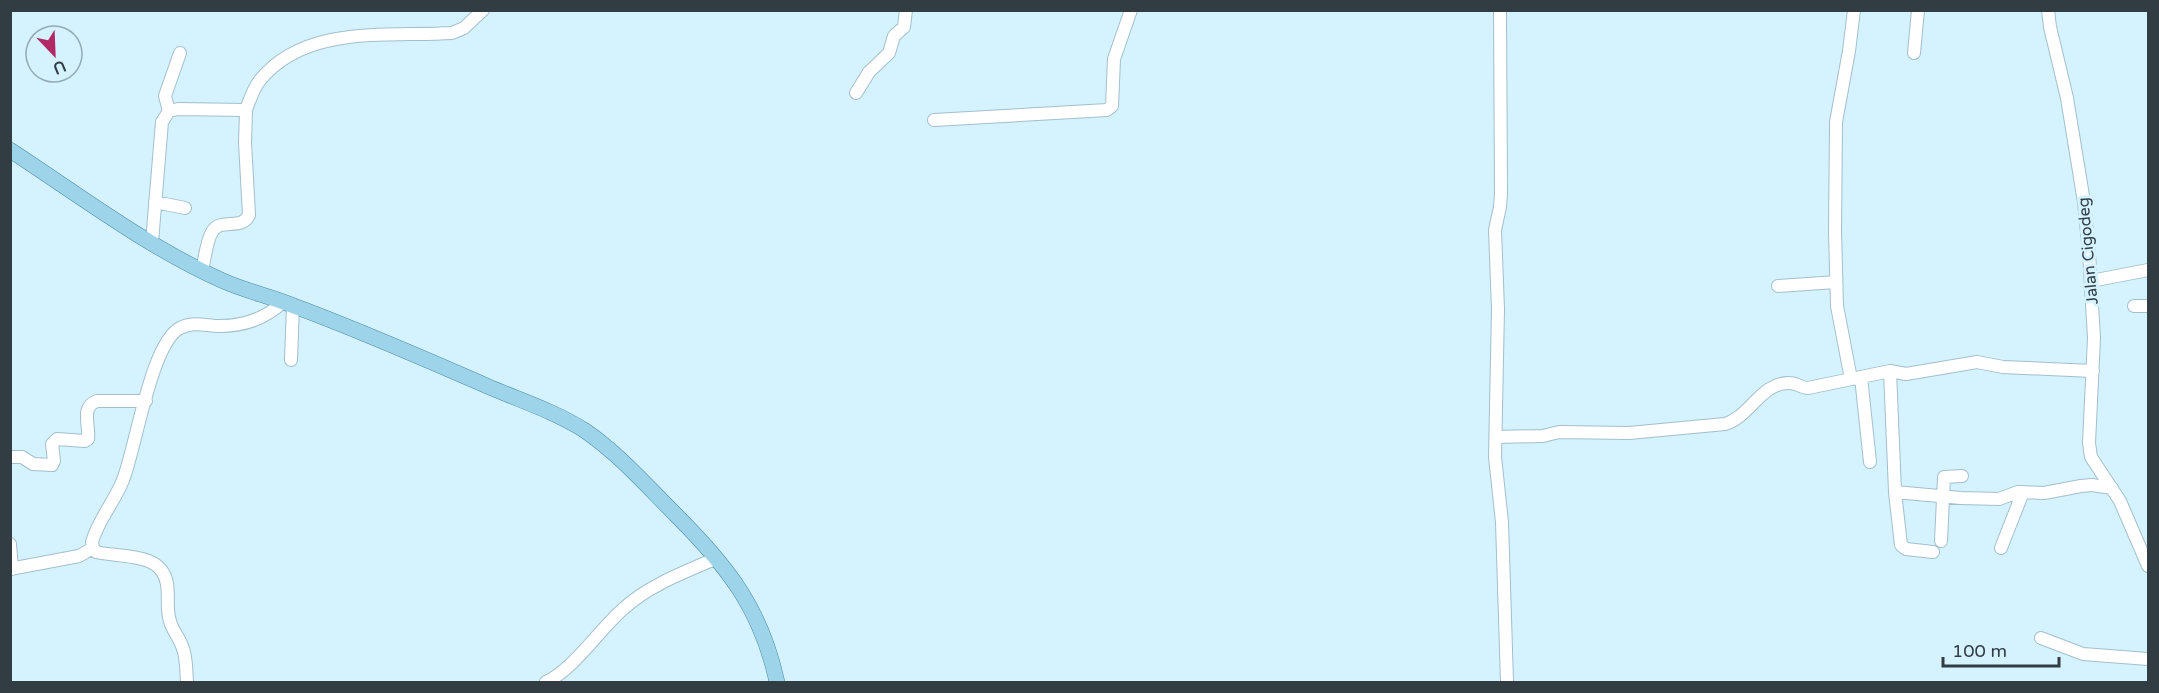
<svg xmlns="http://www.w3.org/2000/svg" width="2159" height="693" viewBox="0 0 2159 693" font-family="'Varela Round',sans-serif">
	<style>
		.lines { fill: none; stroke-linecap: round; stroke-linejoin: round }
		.minor-casing { stroke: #a3bfcc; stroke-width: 14 }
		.major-casing { stroke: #4e8ca6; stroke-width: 16 }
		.minor { stroke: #fff; stroke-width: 12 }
		.major { stroke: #9ed4e9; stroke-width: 15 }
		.labels { text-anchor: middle; stroke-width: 6; stroke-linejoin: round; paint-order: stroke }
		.street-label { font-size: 16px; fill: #323d43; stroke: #d4f2ff }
	</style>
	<rect width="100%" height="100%" fill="#d4f2ff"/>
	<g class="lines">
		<defs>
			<path id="minor" d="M1500,10L1501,193L1500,207L1495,230L1498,309L1495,457L1502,522L1507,682
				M2048,10L2050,27L2067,98L2084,202L2089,253L2094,338L2089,443L2091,457L2120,501L2148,566
				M1914,53L1918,10
				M856,93L869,72L889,53L894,36L904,27L906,10
				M169,111L165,96L180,53
				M934,120L1107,110L1112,106L1114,59L1131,10
				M155,202L185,208
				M152,242L162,122L169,111L178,109L246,110C250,99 253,89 260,80C306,24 388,37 452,33L464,28L483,10
				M202,270C205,259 206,242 212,232C220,217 242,231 249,215L245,143L246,110
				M2091,281L2148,270
				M1778,286L1836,282
				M2134,306H2148
				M291,360L293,305
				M1890,371L1895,492L1961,498L1999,499L2018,492L2044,493L2081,486L2092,485L2112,488
				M1861,377L1870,462
				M1851,379L1837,306L1835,232L1836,122L1849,51L1854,10
				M1496,437L1543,436L1559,432L1629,433L1725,424C1750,417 1761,382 1790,383C1797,383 1801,388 1808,388L1890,371L1906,374L1977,362L2003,367L2093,371
				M10,457H22L33,464L52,465L54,461L52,444L57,439L85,441L88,439C90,426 80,407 97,401H146
				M1895,492L1901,545L1906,549L1933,552
				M1941,541L1944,477L1962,476
				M10,544L12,569
				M2001,548L2023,492
				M10,569L79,556L93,548
				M2041,638L2083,654L2148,659
				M187,682C186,670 187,657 182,646C179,637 172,630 170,621C166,609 169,596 167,584C162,551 120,558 96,552L93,548L92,542C98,520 115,501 123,480C136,447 151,343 180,328C194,321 206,326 220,326C244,326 266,318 283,302
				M546,682C573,670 599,630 623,609C649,585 685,572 717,558"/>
			<path id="major" d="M10,150C79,195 146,246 221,280C245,291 270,296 294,306C359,330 423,358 487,386C519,400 554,411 584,430C618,453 647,486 676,515C729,568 761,609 777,682"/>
		</defs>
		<use href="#minor" class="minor-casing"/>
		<use href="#major" class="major-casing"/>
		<use href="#minor" class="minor"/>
		<use href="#major" class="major"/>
	</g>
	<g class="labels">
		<g class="street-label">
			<text transform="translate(2087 251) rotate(-95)" y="6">Jalan Cigodeg</text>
		</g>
	</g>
	<rect width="2159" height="693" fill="none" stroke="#323d43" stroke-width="24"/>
	<g transform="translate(54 54) rotate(157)"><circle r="28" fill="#d4f2ff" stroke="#93aab4" stroke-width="1.5"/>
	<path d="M0-4.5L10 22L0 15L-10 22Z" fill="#b32966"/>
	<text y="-9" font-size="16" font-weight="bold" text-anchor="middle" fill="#323d43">U</text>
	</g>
	<path d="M1943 657v9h116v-9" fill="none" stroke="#323d43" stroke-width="3"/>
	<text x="1952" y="657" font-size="18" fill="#323d43" stroke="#d4f2ff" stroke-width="4.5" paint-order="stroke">100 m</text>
</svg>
